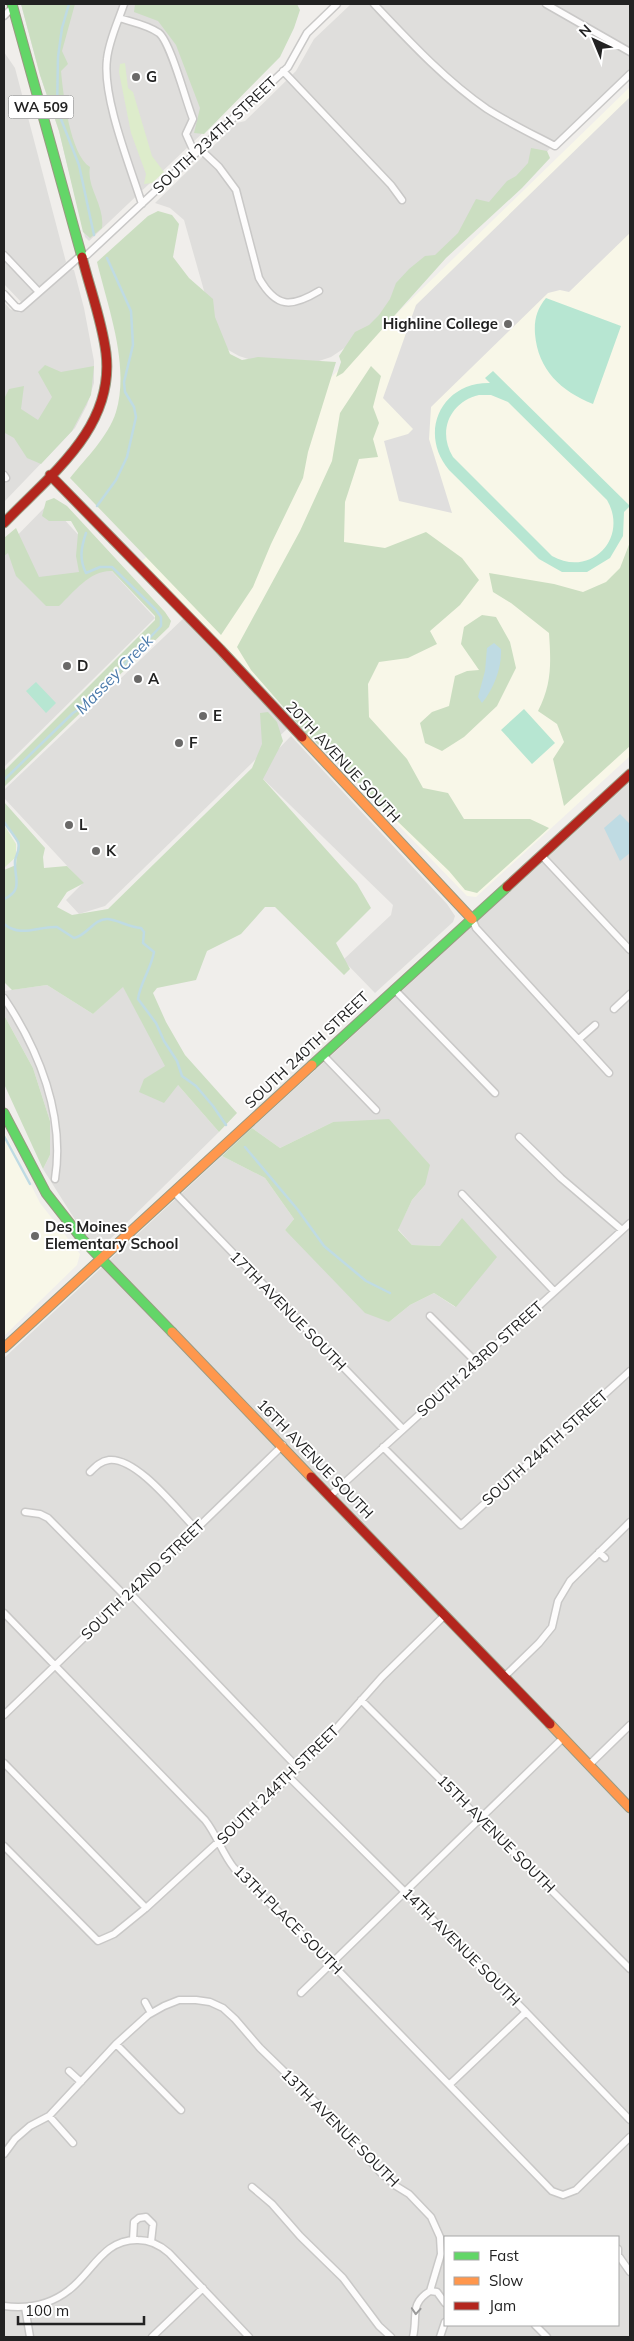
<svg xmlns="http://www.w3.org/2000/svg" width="634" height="2341" viewBox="0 0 634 2341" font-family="Mulish,sans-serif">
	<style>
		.residential { fill: #dfdedc; fill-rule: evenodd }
		.education { fill: #f8f7e8 }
		.grass { fill: #ddeccb }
		.forest { fill: #cbdec1 }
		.pitch { fill: #b7e6d2; fill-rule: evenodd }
		.parking { fill: #e0dfde }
		.water { fill: #bfdbe3 }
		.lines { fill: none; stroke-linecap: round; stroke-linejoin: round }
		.stream { stroke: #bfdbe3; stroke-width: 2.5 }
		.street-casing { stroke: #c9c8c7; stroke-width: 9 }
		.fast-casing { stroke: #999a82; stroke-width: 11 }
		.slow-casing { stroke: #999a82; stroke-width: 11 }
		.jam-casing { stroke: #999a82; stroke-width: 11 }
		.street { stroke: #fdfcfc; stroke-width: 6 }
		.fast { stroke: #63d668; stroke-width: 9 }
		.slow { stroke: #ff974d; stroke-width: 9 }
		.jam { stroke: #b3261e; stroke-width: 9 }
		.oneway { stroke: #9a9a9a }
		.poi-dot { fill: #6a6968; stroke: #fff; stroke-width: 2 }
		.labels { text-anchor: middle; stroke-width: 4; stroke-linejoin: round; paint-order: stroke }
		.shield { fill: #fff; stroke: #646464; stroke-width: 1 }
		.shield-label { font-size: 14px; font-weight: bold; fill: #222 }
		.poi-label { font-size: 15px; font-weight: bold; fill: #222; stroke: #fff; text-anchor: start }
		.street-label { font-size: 15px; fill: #222; stroke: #fff }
		.water-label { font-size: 16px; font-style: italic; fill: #4a7aab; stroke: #fff }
	</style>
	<rect width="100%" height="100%" fill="#f0eeeb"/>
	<path class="residential" d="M21,4H169L209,127L89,241L85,237L59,131L40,75Z
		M351,4H630V70L352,343L331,357L307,365L261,363L239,356L223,347L214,326L184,220L170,208L155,203L237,123L245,121L296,71L314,39Z
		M4,52L15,68L66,262L22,303L4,284Z
		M70,269L74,270L84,308L94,361V383L87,405L75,428L4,502V302L10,309L20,313Z
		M49,503L155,618L4,767V549Z
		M187,615L290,726L105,906L79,914L66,900L83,883L4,798V790Z
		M291,736L447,904L455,916L453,922L375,993L343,960L391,915L393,905L256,772Z
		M630,782V2337H4V1358L222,1156L265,1178L294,1219L285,1230L389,1322L410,1305L434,1293L455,1307L441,1246L412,1245L398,1229L412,1200L425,1185L333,1122L280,1148L252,1128ZM445,2237H618V2325H445Z
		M47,985L93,1014L123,986L166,1066L145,1079L178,1085L219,1132L96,1253L43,1169L50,1155V1121L33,1068L4,1015V991Z"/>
	<path class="education" d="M630,87V756L476,897L467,896L142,561Z
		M4,1131L40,1203L80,1254L77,1265L4,1336Z"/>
	<path class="grass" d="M125,63L128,88L133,92L152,156L164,172L152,183L144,184L146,174L131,133L119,72L120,64Z
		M4,825L16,844V857L5,867Z"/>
	<path class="forest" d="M21,4H75L62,51L68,64L61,71C63,93 70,155 90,167C86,187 105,205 102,228L90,238L83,232L59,131L40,75Z
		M135,4H297L300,10L294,28L280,57L204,134L194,133L200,108L176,45L158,21L134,12Z
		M531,148L547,151L550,158L522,188L446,258L343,373L336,377L341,362L339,356L355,332L369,325L379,315L390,299L396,283L409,269L425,256L435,255L458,233L476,199L489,202L507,181L516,176L528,163Z
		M158,211L172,215L179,224L173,257L189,278L213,299L215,317L230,354L242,360L258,357L336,362L308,452L303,478L271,544L253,587L221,635L70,478C86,458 108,437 116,412C130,365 108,308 97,262L148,216Z
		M45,365L61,372L94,366L91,395L72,431L41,464L27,458L14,438L5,433L4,399L9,389L24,386L21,409L38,420L52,397L38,372Z
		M371,366L381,376L373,407L379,423L373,439L378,457L359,459L345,502L344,542L385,548L426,532L462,558L479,580L460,605L430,631L437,644L408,658L379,662L368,684L369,717L407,759L423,788L448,793L464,819H530L549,828L477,893L465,890L449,871L306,733L251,670L237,647L300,531L332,461L340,413Z
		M54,498L67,506L165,612L171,621L169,627L4,787V771L155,620V616L112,571C90,570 74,592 59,606H46L16,576L8,553L4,556V538L16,528L39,577L79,572L76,556L78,533L71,521H49L42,516L46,501Z
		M630,542V746L564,806L553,759L564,742L557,724L538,711C552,684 551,663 549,633L511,603L493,592L489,573L554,584L583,592L606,582L620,568Z
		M482,615L496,617L510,642L516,668L497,706L464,737L442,751L425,743L420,723L432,712L449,706L455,676L467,671L479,670L461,644L464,627Z
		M268,712L277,722L283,741L263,779L357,884L371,908L336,943L350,969L344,975L275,907H265L241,934L207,951L196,980L157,988L153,993L166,1022L185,1055L237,1113L219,1132L178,1085L164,1103L139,1092L144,1079L165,1066L123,987L93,1014L47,985L12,990L4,982V870L16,865L18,843L4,822V802L45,848L43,857L44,868L67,866L84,883L67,892L57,907L72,915L108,909L252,768L262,744L260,713Z
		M4,1015L33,1068L50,1121V1155L43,1169L4,1084Z
		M389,1119L430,1165L425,1185L412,1200L398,1230L412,1245L440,1246L462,1218L497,1257L456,1307L434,1293L410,1305L389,1322L365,1313L285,1230L294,1219L265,1178L222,1156L252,1128L280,1148L333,1122Z"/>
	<path class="pitch" d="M546,298L621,326L593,404C561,391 538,370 535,334C534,319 537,309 546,298Z
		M493,371L630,506L624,512L623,536L610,558L587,572H562L539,559L449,470C418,433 441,382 490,383L485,378ZM479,395H491L508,402L607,500C629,538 591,578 552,556L453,457C437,431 450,402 479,395Z
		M36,682L56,703L46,713L26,691Z
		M524,709L555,743L532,764L501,730Z"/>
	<path class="parking" d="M630,97V233L569,292L560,290L548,293L431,407L429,439L452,513L399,501L384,441L408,434L413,429L383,398L416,305Z"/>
	<path class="water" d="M494,643L501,649C502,667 494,689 482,703L478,697L485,671L487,648Z
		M620,814L630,824V853L620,861L604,828Z"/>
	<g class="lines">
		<path class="stream" d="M69,4L62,28L58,57L57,109L79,165L94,235
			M97,506L116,480L127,457L136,417L134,407L125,392L124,382L133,345L131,311L107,258
			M4,780L73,713L84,706L161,626V617L156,610L112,567H100L86,573C79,559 81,548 86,533
			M4,822C8,828 14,835 18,842C21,849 16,854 15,861C14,878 24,890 4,899
			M4,924C21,938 38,926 57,927L74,938C87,936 94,918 108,919C118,920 128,927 141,928L144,932L143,943L154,952C151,969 140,983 138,999L156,1023L164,1041L177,1061L182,1076L196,1086L213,1106L226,1125
			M4,1136L30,1184
			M245,1147L298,1210L324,1246L366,1281L390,1293"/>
		<defs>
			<path id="street" d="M124,4C118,22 109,40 107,59C102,97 130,166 142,204
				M374,4C409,41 445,80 487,109C509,123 532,134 555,146L630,74
				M546,4L630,52
				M4,16L13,7
				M119,18C132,22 148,25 159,33C171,43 186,102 193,119L186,134L195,154
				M283,71L391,185L402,200
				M200,149L219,167L236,190L259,278C276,308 291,308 319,291
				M4,255L39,292
				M4,294L16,307L21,308L78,258L87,255L288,67L307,33L337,4
				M4,475L6,478
				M542,856L630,950
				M472,919L476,928L609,1073
				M394,989L495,1093
				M4,998C39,1050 65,1115 55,1179
				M614,1009L630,994
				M579,1039L595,1025
				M323,1055L376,1110
				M519,1137L561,1178L622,1230
				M174,1192L403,1429
				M462,1194L554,1291
				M430,1316L476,1362
				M383,1447L461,1525L630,1371
				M90,1472C96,1466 101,1461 109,1460C137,1457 177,1510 196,1529
				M331,1495L630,1223
				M25,1512L40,1514L48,1518L126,1597
				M599,1552L605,1558
				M130,1593L298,1768
				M4,1613L205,1820C217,1835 222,1853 234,1868L331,1963L552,2191L563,2195L576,2190L630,2137
				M504,1677L539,1643L552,1627L558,1601L570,1581L630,1522
				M361,1700L630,1969
				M4,1715L283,1445
				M4,1763L146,1908
				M589,1765L630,1725
				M289,1777L526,2012L630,2120
				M4,1846L98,1941L114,1934L146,1908L289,1777L325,1741L382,1677L445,1615
				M301,1993L563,1738
				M145,2002L151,2013
				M116,2044L181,2110
				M69,2071L81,2082
				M449,2085L526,2012
				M49,2116L73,2143
				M4,2154L15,2139L30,2126L49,2116L116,2044L148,2015L164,2006L179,2000H196L210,2002L223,2008L235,2019L260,2048L333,2119L380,2172L396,2186L409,2194L431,2217L440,2237L441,2254L430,2291C409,2304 418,2316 413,2337
				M252,2187L272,2204L300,2236L343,2278L379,2326L391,2337
				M133,2240L134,2222L139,2218L146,2217L153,2224L151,2242
				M618,2249V2255L630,2272
				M430,2291L437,2292L445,2303
				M4,2306C27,2309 50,2305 69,2290C93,2272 103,2239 138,2240C150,2240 160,2245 169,2253L249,2337
				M25,2307L30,2337
				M535,2325L547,2337
				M152,2337L203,2288
				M440,2337L445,2322"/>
			<path id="fast" d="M12,4L82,257
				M312,1065L507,887
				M4,1113L46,1193L82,1239L172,1332"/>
			<path id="slow" d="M302,737L472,919
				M172,1332L311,1477
				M4,1348L312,1065
				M550,1724L630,1808"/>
			<path id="jam" d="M50,475L220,649L302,737
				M4,523C50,475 115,428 106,353C102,321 90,289 82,257
				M507,887L630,774
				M311,1477L550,1724"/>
		</defs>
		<use href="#street" class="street-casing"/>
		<use href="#fast" class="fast-casing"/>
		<use href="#slow" class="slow-casing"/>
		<use href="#jam" class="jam-casing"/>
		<use href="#street" class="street"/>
		<use href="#fast" class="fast"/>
		<use href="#slow" class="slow"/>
		<use href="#jam" class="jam"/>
	</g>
	<defs><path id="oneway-chevron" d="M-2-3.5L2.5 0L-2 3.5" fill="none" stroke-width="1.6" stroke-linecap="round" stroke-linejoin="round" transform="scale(1.25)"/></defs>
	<use class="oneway" href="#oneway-chevron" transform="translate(416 2311) rotate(94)"/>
	<g class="poi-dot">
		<circle cx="136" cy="77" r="5"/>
		<circle cx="508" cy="324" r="5"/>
		<circle cx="67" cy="666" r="5"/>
		<circle cx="138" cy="679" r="5"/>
		<circle cx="203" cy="716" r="5"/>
		<circle cx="179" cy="743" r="5"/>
		<circle cx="69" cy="825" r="5"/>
		<circle cx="96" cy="851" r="5"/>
		<circle cx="35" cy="1236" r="5"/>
	</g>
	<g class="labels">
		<rect class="shield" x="8.5" y="95.5" width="65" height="23" rx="4"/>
		<g class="shield-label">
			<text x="41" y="112">WA 509</text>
		</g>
		<g class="poi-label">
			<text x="146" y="82">G</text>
			<text x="498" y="329" text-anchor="end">Highline College</text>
			<text x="77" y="671">D</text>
			<text x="148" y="684">A</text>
			<text x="213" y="721">E</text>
			<text x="189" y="748">F</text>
			<text x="79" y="830">L</text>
			<text x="106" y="856">K</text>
			<text x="45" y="1232">Des Moines<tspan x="45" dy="17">Elementary School</tspan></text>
		</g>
		<g class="street-label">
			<text transform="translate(215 135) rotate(-43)" y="5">SOUTH 234TH STREET</text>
			<text transform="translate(343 762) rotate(47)" y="5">20TH AVENUE SOUTH</text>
			<text transform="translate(307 1050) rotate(-43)" y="5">SOUTH 240TH STREET</text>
			<text transform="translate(288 1311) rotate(46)" y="5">17TH AVENUE SOUTH</text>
			<text transform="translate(480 1359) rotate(-42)" y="5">SOUTH 243RD STREET</text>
			<text transform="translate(545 1448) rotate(-42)" y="5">SOUTH 244TH STREET</text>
			<text transform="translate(315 1459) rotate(46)" y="5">16TH AVENUE SOUTH</text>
			<text transform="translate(143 1580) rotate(-44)" y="5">SOUTH 242ND STREET</text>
			<text transform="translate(278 1785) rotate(-44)" y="5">SOUTH 244TH STREET</text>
			<text transform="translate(496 1834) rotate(45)" y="5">15TH AVENUE SOUTH</text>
			<text transform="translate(288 1920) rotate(45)" y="5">13TH PLACE SOUTH</text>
			<text transform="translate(461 1947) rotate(45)" y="5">14TH AVENUE SOUTH</text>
			<text transform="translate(340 2128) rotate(45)" y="5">13TH AVENUE SOUTH</text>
		</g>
		<g class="water-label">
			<text transform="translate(114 674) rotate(-46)" y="6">Massey Creek</text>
		</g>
	</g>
	<rect width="634" height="2341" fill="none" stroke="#222222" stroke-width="10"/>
	<rect x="444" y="2236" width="175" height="90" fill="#ffffff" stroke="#a7a7a7"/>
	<rect x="454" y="2252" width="25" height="8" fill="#63d668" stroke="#a7a7a7"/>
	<text x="489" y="2261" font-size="15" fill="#222222">Fast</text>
	<rect x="454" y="2277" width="25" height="8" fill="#ff974d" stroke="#a7a7a7"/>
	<text x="489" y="2286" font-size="15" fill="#222222">Slow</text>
	<rect x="454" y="2302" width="25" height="8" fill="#b3261e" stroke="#a7a7a7"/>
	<text x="489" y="2311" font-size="15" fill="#222222">Jam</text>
	<g transform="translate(594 40) rotate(316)" stroke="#ffffff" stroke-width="4" paint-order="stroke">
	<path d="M0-4L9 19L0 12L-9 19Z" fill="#222222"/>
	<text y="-8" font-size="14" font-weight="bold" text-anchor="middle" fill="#222222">N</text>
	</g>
	<path d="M18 2316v8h126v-8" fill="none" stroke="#222222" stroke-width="2.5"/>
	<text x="25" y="2316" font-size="15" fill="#222222" stroke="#ffffff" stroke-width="4" paint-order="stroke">100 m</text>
</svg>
